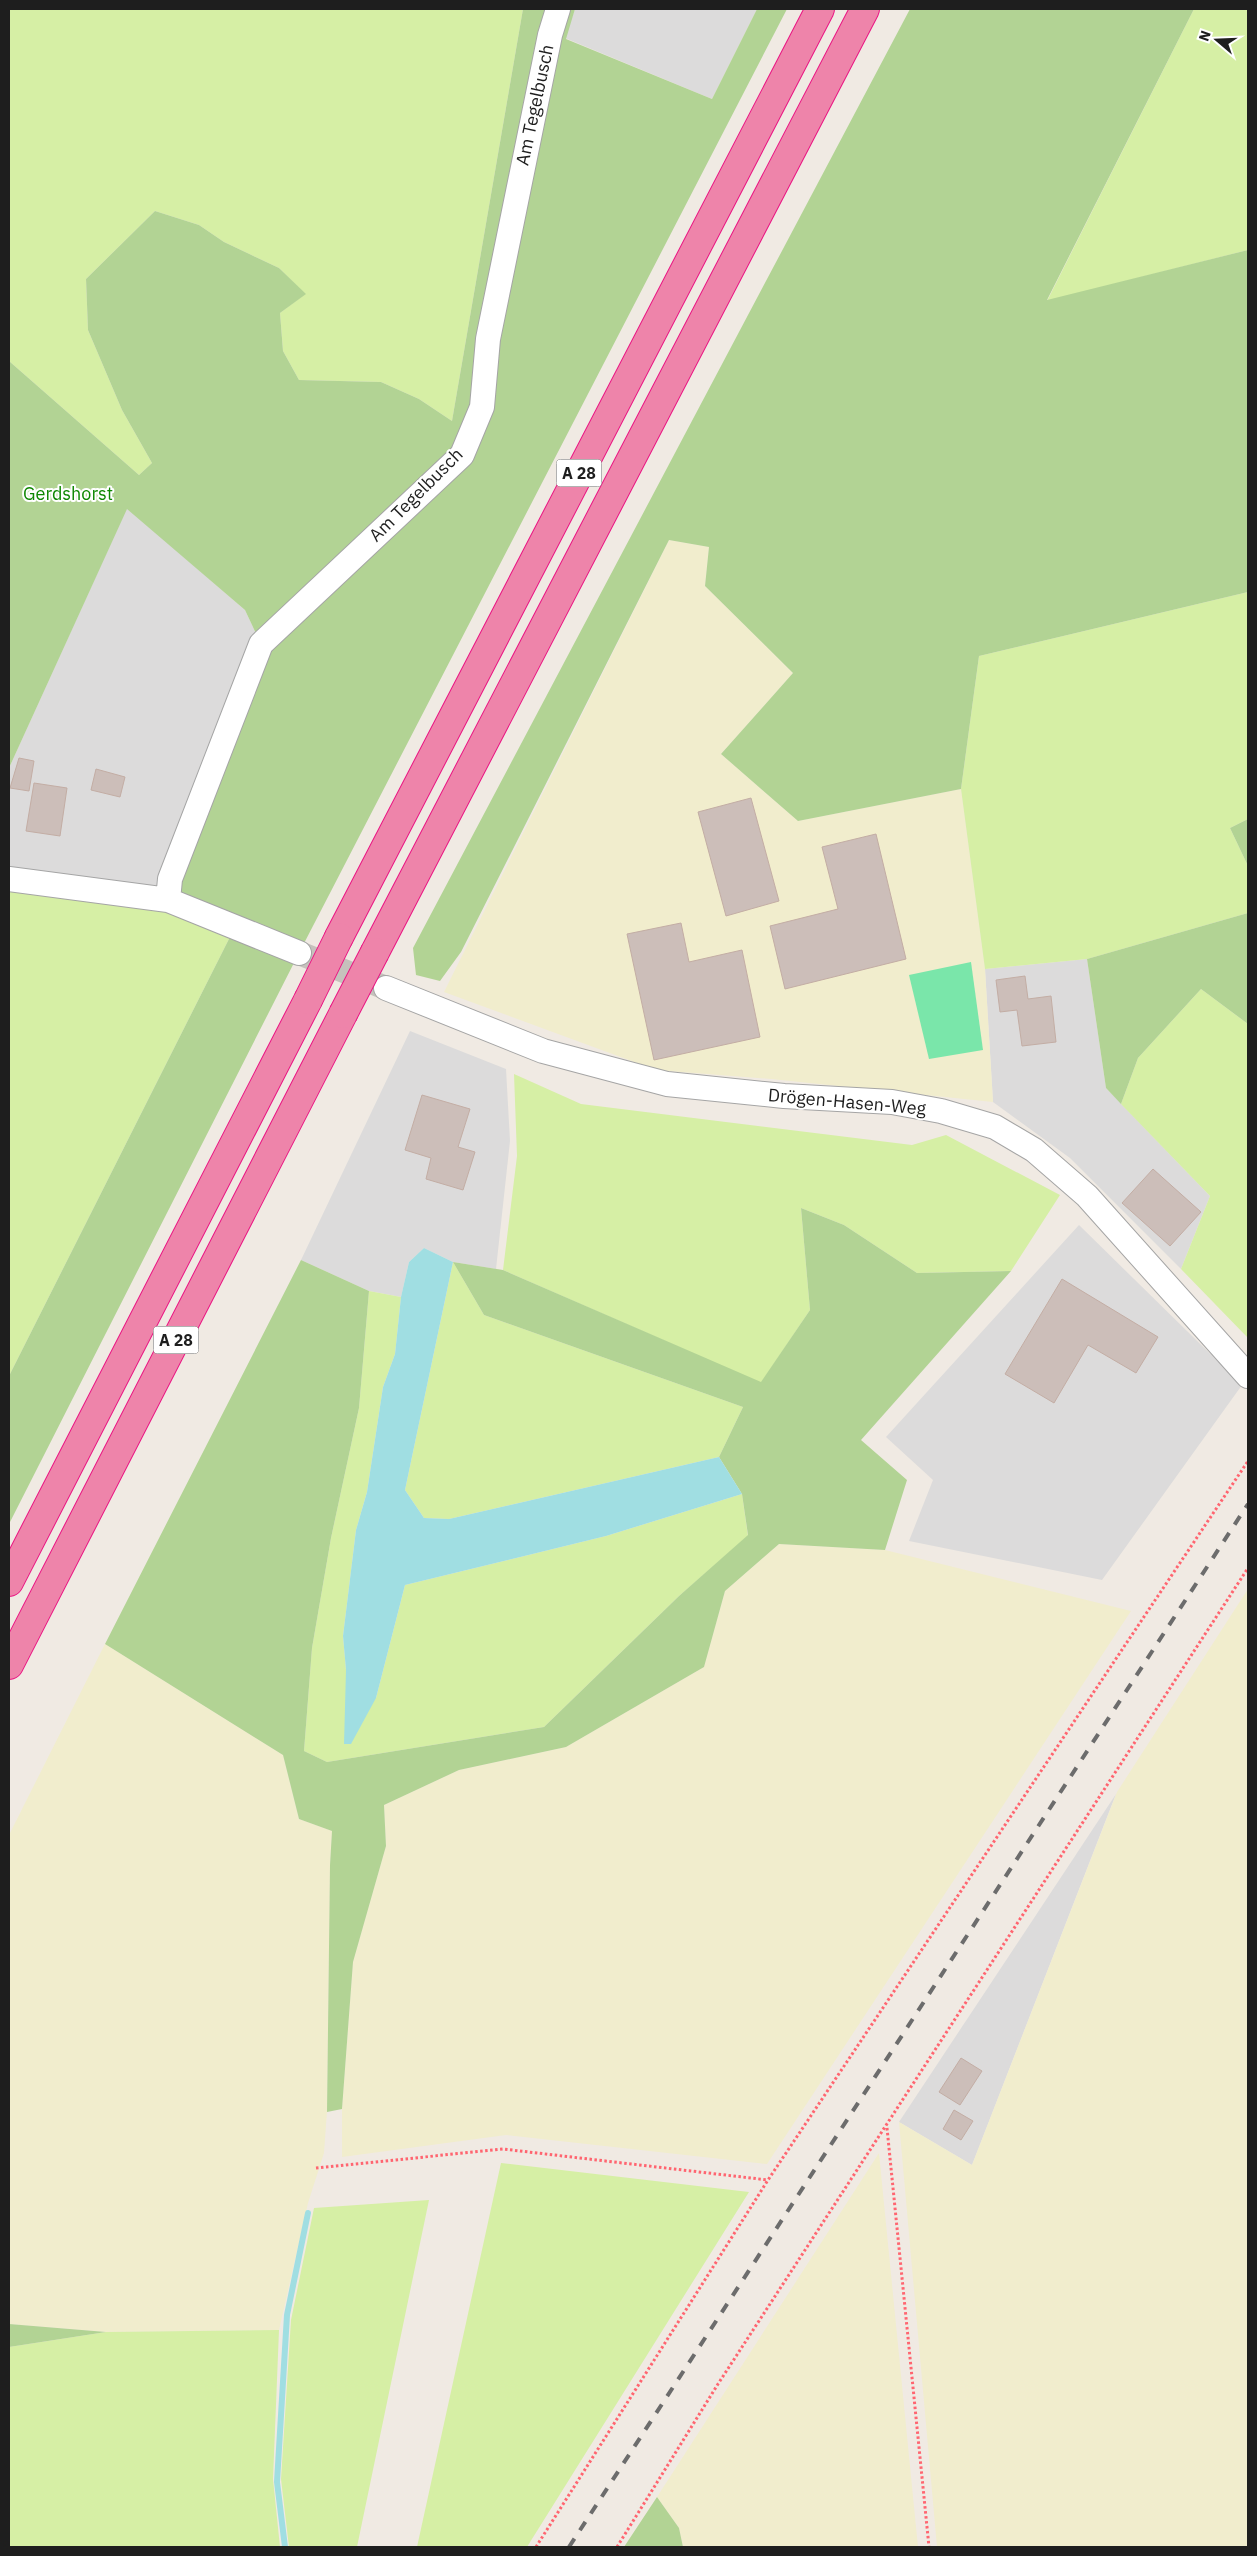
<svg xmlns="http://www.w3.org/2000/svg" width="1257" height="2556" viewBox="0 0 1257 2556" font-family="'IBM Plex Sans',sans-serif">
	<style>
		.residential { fill: #dcdbdb }
		.farmland { fill: #f1edcd }
		.grass { fill: #d6efa5 }
		.forest { fill: #b2d394 }
		.pitch { fill: #7ae6aa }
		.water { fill: #a0dee2 }
		.lines { fill: none; stroke-linecap: round; stroke-linejoin: round }
		.stream { stroke: #a0dee2; stroke-width: 6 }
		.building { fill: #ccbeb9; stroke: #c3ada4 }
		.minor-tunnel { stroke: #c6c1bc; stroke-width: 24; stroke-dasharray: 24 12; stroke-linecap: butt }
		.minor-casing { stroke: #a5a5a5; stroke-width: 26 }
		.motorway-casing { stroke: #ea1583; stroke-width: 30 }
		.path { stroke: #ff6570; stroke-width: 3; stroke-dasharray: 2.5 2.5; stroke-linecap: butt }
		.minor { stroke: #fff; stroke-width: 24 }
		.motorway { stroke: #ee84aa; stroke-width: 28 }
		.rail { stroke: #6c6c6c; stroke-width: 4; stroke-dasharray: 10 10; stroke-linecap: butt }
		.motorway-bridge-casing { stroke: #ea1583; stroke-width: 30; stroke-linecap: butt }
		.motorway-bridge { stroke: #ee84aa; stroke-width: 28 }
		.labels { text-anchor: middle; stroke-width: 4; stroke-linejoin: round; paint-order: stroke }
		.shield { fill: #fff; stroke: #626262; stroke-width: 1 }
		.shield-label { font-size: 16px; font-weight: bold; fill: #1e1e1e }
		.street-label { font-size: 18px; fill: #1e1e1e; stroke: #fff }
		.park-label { font-size: 18px; fill: #0e8702; stroke: #fff }
	</style>
	<rect width="100%" height="100%" fill="#f0eae3"/>
	<path class="residential" d="M575,9H757L712,99L565,38Z
		M127,508L245,610L261,644L168,900L9,879V768Z
		M1087,959L1106,1088L1210,1196L1181,1269L1070,1158L993,1102L985,969Z
		M410,1031L506,1069L510,1141L496,1269L453,1262L424,1248L409,1262L401,1297L369,1291L301,1260Z
		M1079,1225L1242,1385L1102,1580L909,1541L933,1480L886,1437Z
		M1116,1794L972,2165L899,2122Z"/>
	<path class="farmland" d="M669,540L709,547L705,586L793,673L721,754L798,821L961,789L985,969L993,1102L771,1079L656,1070L444,992Z
		M779,1544L885,1550L1131,1611L767,2164L506,2135L342,2157V2109L353,1962L386,1846L384,1805L459,1770L566,1747L704,1667L725,1591Z
		M1248,1589V2547H937L899,2122L972,2165L1117,1792Z
		M105,1644L283,1755L299,1819L332,1831L330,1865L327,2111L324,2153L308,2203L279,2330L106,2332L9,2324V1835Z
		M879,2153L918,2547H683L679,2528L657,2497Z"/>
	<path class="grass" d="M9,9H523L452,421L419,399L381,382L299,380L283,351L280,313L305,294L279,268L224,242L199,225L155,211L86,279L88,330L122,410L152,463L139,475L9,361Z
		M1194,9H1248V250L1047,301Z
		M1248,592V819L1230,828L1248,866V913L1087,959L985,969L961,789L979,656Z
		M9,879L168,900L235,927L9,1376Z
		M1201,989L1248,1024V1338L1181,1269L1210,1196L1121,1104L1138,1058Z
		M514,1074L581,1104L912,1145L946,1135L1060,1195L1011,1271L917,1273L844,1225L801,1208L810,1310L761,1383L503,1270L517,1156Z
		M453,1262L484,1315L743,1407L719,1457L449,1519L424,1518L405,1490Z
		M369,1291L401,1297L395,1354L383,1387L367,1492L356,1530L343,1636L346,1670L376,1698L405,1585L606,1536L742,1494L748,1536L679,1596L544,1727L327,1762L304,1751L312,1648L331,1538L359,1408Z
		M501,2163L749,2192L527,2547H417Z
		M429,2200L357,2547H289L281,2479L291,2320L314,2208Z
		M279,2330L273,2479L280,2547H9V2347L106,2332Z"/>
	<path class="forest" d="M523,9H575L566,39L712,99L757,9H787L299,953L9,1524V1376L235,927L168,900L261,644L245,610L127,509L9,768V361L139,475L152,463L122,410L88,330L86,279L155,211L199,225L224,242L279,268L306,294L280,313L283,351L299,380L381,382L419,399L452,421Z
		M910,9H1194L1047,300L1248,250V592L979,656L961,789L798,821L721,754L793,673L705,586L709,547L669,540L461,952L440,981L416,975L413,948Z
		M1248,819V866L1230,828Z
		M1248,913V1024L1201,989L1138,1058L1121,1104L1106,1088L1087,959Z
		M801,1208L844,1225L917,1273L1011,1271L861,1440L907,1480L885,1550L779,1544L725,1591L704,1667L566,1747L459,1770L384,1805L386,1846L353,1962L342,2109L327,2112L330,1865L332,1831L299,1819L283,1755L105,1644L301,1260L369,1291L359,1408L331,1538L312,1648L304,1751L327,1762L544,1727L679,1596L748,1535L742,1494L719,1457L743,1407L484,1315L453,1262L503,1270L761,1382L810,1310Z
		M9,2324L106,2332L9,2347Z
		M657,2497L679,2528L683,2547H624Z"/>
	<path class="pitch" d="M971,962L983,1050L929,1059L909,975Z"/>
	<path class="water" d="M424,1248L453,1262L405,1490L424,1518L449,1519L719,1457L742,1494L606,1536L405,1585L376,1698L351,1744H344L346,1670L343,1636L356,1530L367,1492L383,1387L395,1354L401,1297L409,1262Z"/>
	<g class="lines">
		<path class="stream" d="M285,2547L277,2482L287,2315L308,2213"/>
	</g>
	<path class="building" d="M19,758L34,761L29,791L10,788Z
		M96,769L125,777L120,797L91,790Z
		M34,783L67,788L60,836L26,831Z
		M751,798L779,901L726,916L698,812Z
		M876,834L906,959L785,989L770,926L838,909L822,847Z
		M681,923L689,962L742,950L760,1037L654,1060L627,934Z
		M1025,976L1028,999L1051,996L1056,1042L1022,1046L1017,1010L1000,1012L996,980Z
		M422,1095L470,1109L458,1147L475,1152L463,1190L426,1179L431,1158L405,1150Z
		M1153,1169L1201,1212L1170,1246L1122,1203Z
		M1062,1279L1158,1337L1136,1373L1088,1345L1054,1403L1005,1374Z
		M961,2058L982,2071L960,2105L939,2092Z
		M954,2110L973,2121L961,2140L943,2129Z"/>
	<g class="lines">
		<path class="minor-tunnel" d="M299,953L386,988"/>
		<defs>
			<path id="minor" d="M9,879L168,900L299,953
				M168,900L170,879L261,644L462,455L482,407L488,339L550,35L558,9
				M386,988L543,1051L667,1084L784,1096L892,1102L941,1111L995,1127L1034,1150L1087,1196L1248,1376"/>
			<path id="motorway" d="M339,937L820,9
				M375,952L865,9
				M9,1582L308,1000
				M9,1665L343,1014"/>
		</defs>
		<use href="#minor" class="minor-casing"/>
		<use href="#motorway" class="motorway-casing"/>
		<path class="path" d="M887,2128L929,2547
			M316,2168L503,2149L768,2180
			M536,2547L768,2180L1248,1461
			M617,2547L718,2384L1248,1568"/>
		<use href="#minor" class="minor"/>
		<use href="#motorway" class="motorway"/>
		<path class="rail" d="M569,2547L1248,1504"/>
		<defs>
			<path id="motorway-bridge" d="M308,1000L339,937
				M343,1014L375,952"/>
		</defs>
		<use href="#motorway-bridge" class="motorway-bridge-casing"/>
		<use href="#motorway-bridge" class="motorway-bridge"/>
	</g>
	<g class="labels">
		<g class="shield">
			<rect x="556.5" y="459.5" width="45" height="27" rx="4"/>
			<rect x="153.5" y="1326.5" width="45" height="27" rx="4"/>
		</g>
		<g class="shield-label">
			<text x="579" y="479">A 28</text>
			<text x="176" y="1346">A 28</text>
		</g>
		<g class="street-label">
			<text transform="translate(535 105) rotate(-78)" y="6">Am Tegelbusch</text>
			<text transform="translate(416 495) rotate(-45)" y="6">Am Tegelbusch</text>
			<text transform="translate(847 1102) rotate(5)" y="6">Drögen-Hasen-Weg</text>
		</g>
		<g class="park-label">
			<text x="68" y="500">Gerdshorst</text>
		</g>
	</g>
	<rect width="1257" height="2556" fill="none" stroke="#1e1e1e" stroke-width="20"/>
	<g transform="translate(1217 40) rotate(289)" stroke="#ffffff" stroke-width="4" paint-order="stroke">
	<path d="M0-4L9 19L0 12L-9 19Z" fill="#1e1e1e"/>
	<text y="-8" font-size="14" font-weight="bold" text-anchor="middle" fill="#1e1e1e">N</text>
	</g>
</svg>
